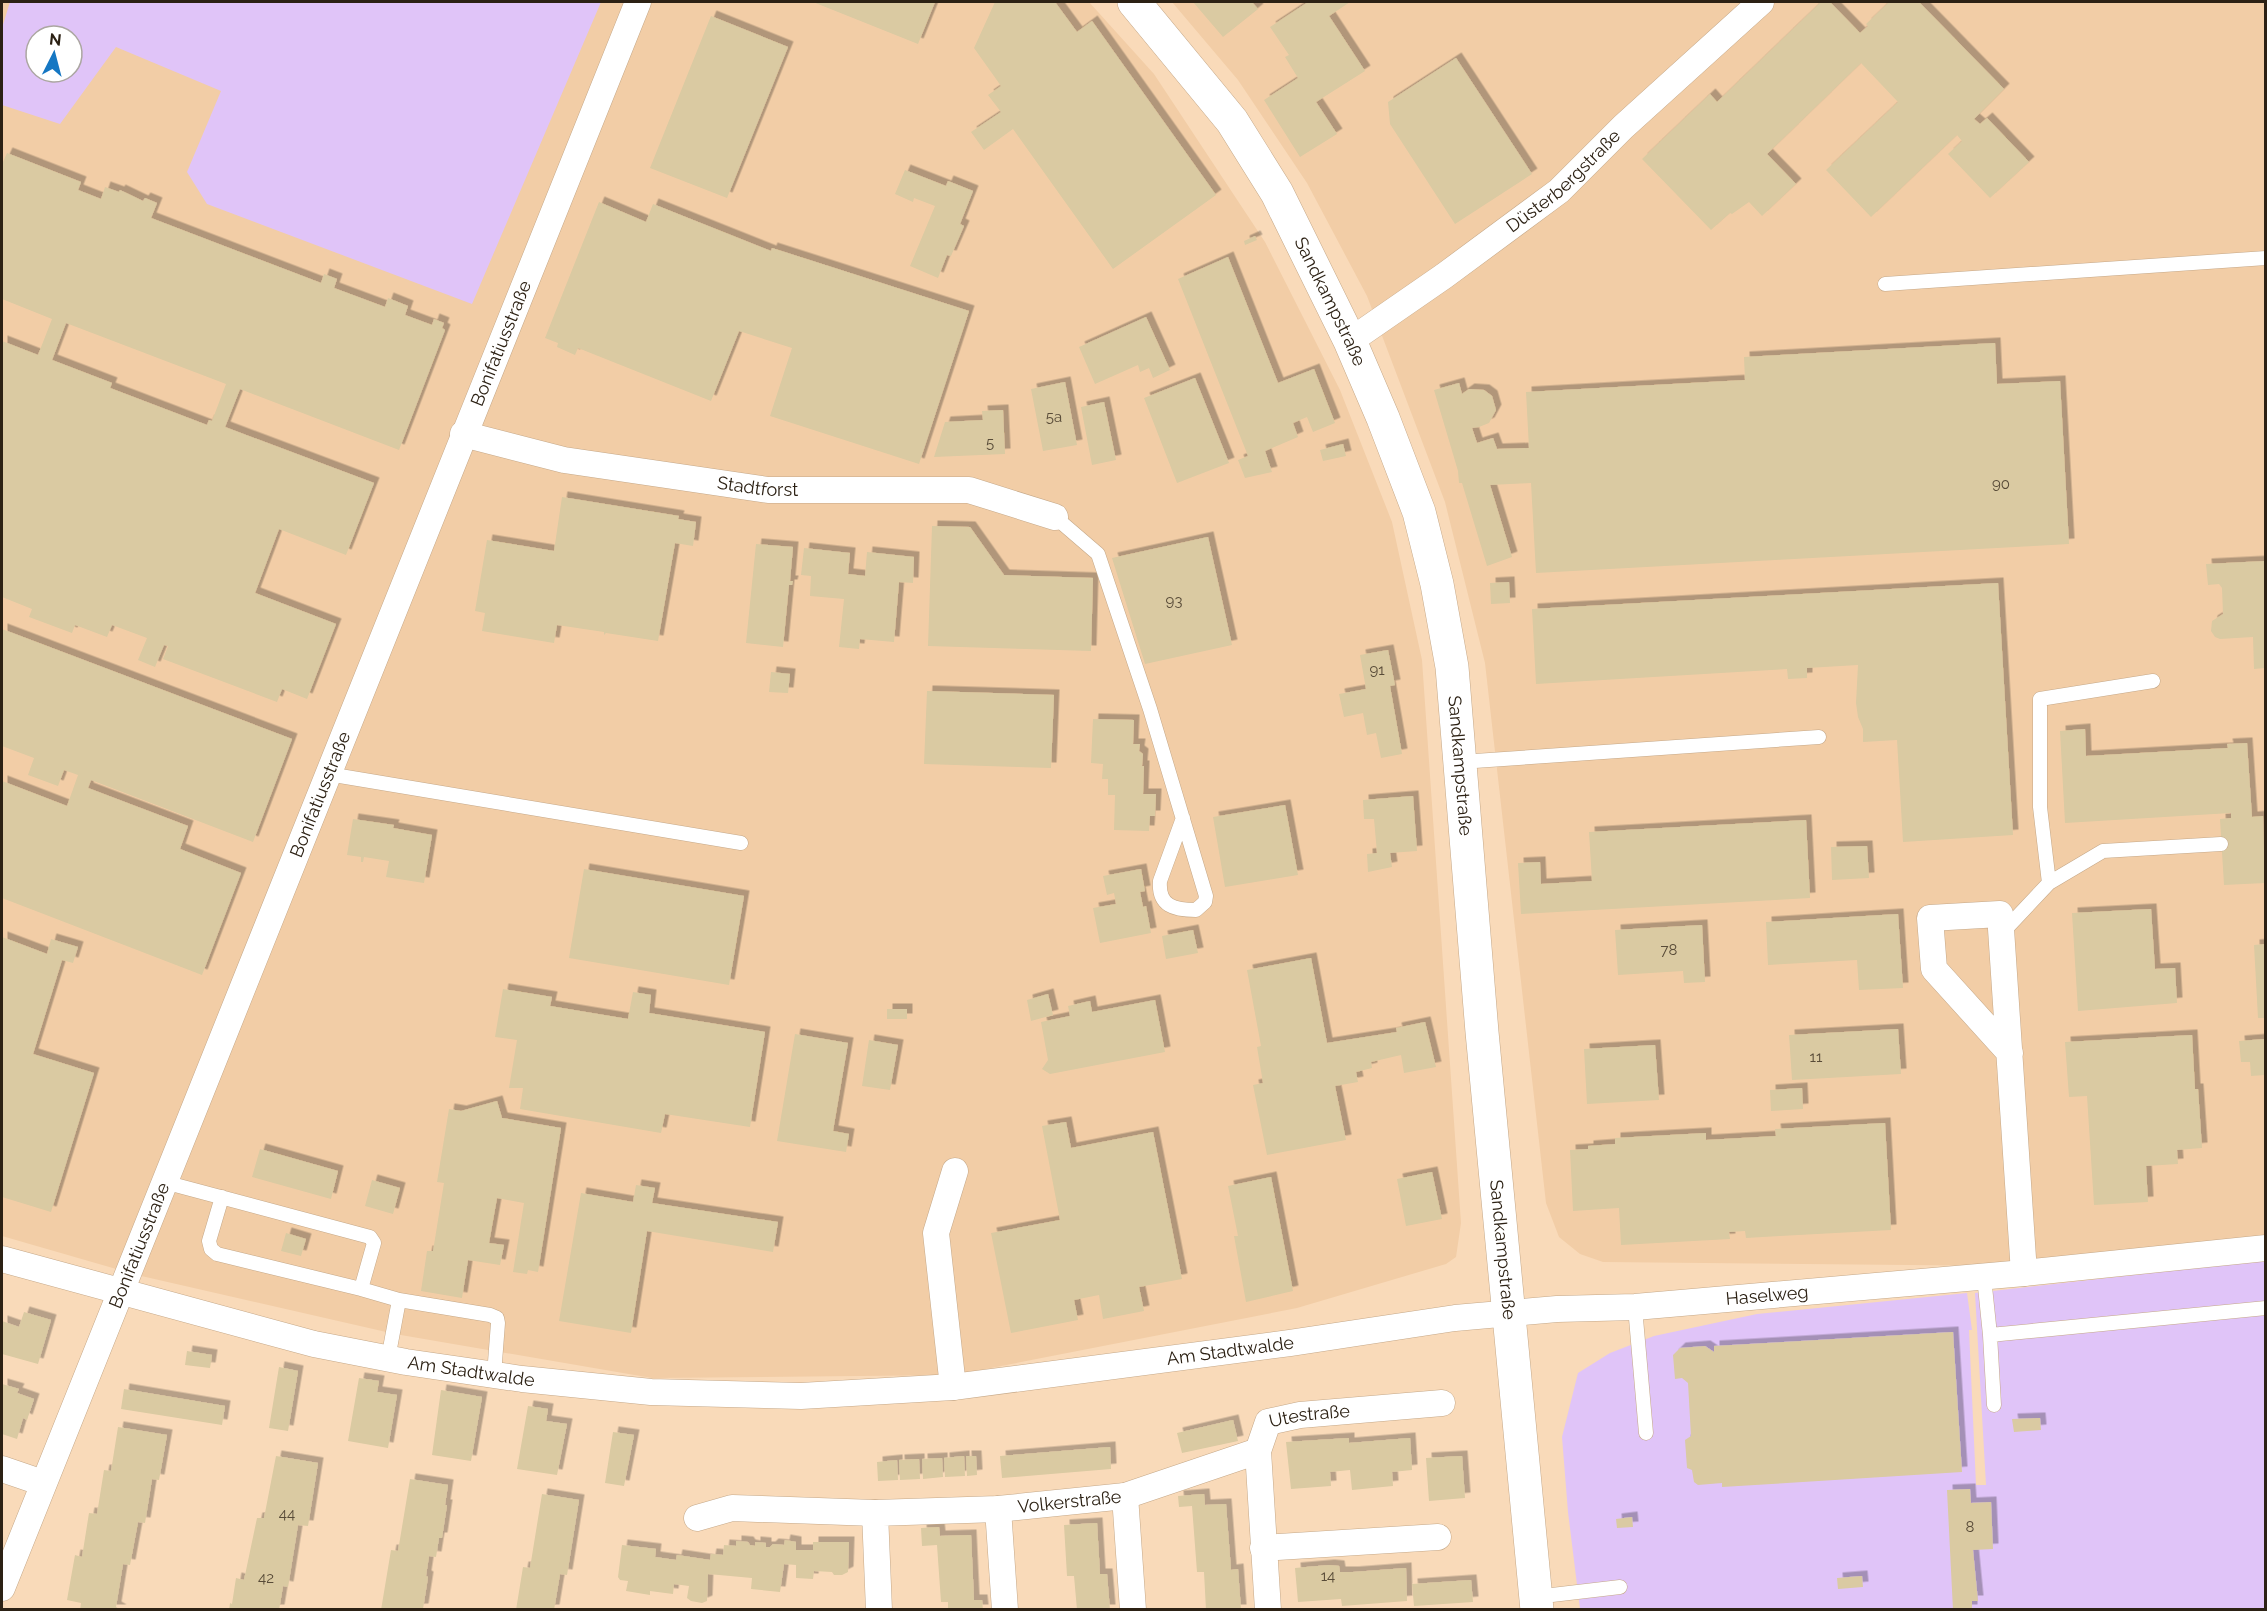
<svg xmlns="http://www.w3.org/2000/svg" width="2267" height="1611" viewBox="0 0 2267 1611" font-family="Raleway,sans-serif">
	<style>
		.built { fill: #f2cda6; fill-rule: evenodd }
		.green { fill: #e0c4f8; fill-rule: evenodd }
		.building { fill: #dacaa2; fill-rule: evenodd; filter: url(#shadow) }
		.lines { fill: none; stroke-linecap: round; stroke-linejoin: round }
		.service-casing { stroke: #c5a888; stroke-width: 15 }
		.minor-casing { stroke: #c5a888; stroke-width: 27 }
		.tertiary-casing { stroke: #c5a888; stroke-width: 34 }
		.service { stroke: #fff; stroke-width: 14 }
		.minor { stroke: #fff; stroke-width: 26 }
		.tertiary { stroke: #fff; stroke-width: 33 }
		.labels { text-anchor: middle; stroke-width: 4.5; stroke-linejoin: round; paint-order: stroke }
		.number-label { font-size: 15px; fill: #584b38 }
		.street-label { font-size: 18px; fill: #2c2114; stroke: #fff }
	</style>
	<defs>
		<filter id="shadow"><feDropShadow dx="5.5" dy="-5.5" stdDeviation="0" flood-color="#0004"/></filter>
	</defs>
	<rect width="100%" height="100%" fill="#f9dab9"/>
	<path class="built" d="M2,2H1089L1154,74L1265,242L1340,390L1392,522L1422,660L1461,1223L1456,1257L1446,1264L1297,1308L955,1375L652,1378L395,1334L137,1275L2,1236ZM36,36H72V72H36Z
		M1172,2H2265V1240L2014,1266L1603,1262L1580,1254L1559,1237L1546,1203L1485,663L1445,502L1367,296L1307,183L1238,80Z"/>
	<path class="green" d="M10,2H601L472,304L207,204L187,172L221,91L116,47L60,124L2,105V28ZM36,36H72V72H36Z
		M2265,1260V1609H1580L1568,1512L1562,1437L1578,1373L1610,1353L1654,1336L1757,1314L1967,1293L1972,1330H1969L1976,1485H1986L1975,1293Z"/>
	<path class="building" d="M813,2H935L918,44Z
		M995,2H1055L1077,32L1092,21L1216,195L1113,269L1013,129L984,150L971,132L1001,112L988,95L1001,86L974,48Z
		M1193,2H1252L1258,9L1223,37Z
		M1308,2H1350L1329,16L1365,71L1316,102L1337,134L1300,157L1264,100L1298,78L1285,57L1289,55L1270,27Z
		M1821,2H1830L1860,33L1868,26L1866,24L1889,2H1919L2004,89L1974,119L1980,124L1987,118L2029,162L1990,198L1948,154L1962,141L1957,135L1871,217L1826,170L1898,102L1861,63L1767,154L1796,184L1762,216L1749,202L1732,214L1730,213L1711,230L1642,159L1710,94L1717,102Z
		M711,16L788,47L727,198L650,168Z
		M1456,58L1532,174L1455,224L1390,124L1388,102Z
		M7,153L81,182L78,190L101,199L105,187L119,192L120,190L143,201L145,198L157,203L151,218L321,283L324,274L337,279L334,288L385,307L388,298L408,306L405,315L432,325L434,319L444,323L442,328L445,330L399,450L240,389L225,427L374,483L346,555L279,529L255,593L336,624L307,699L282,689L277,702L163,659L168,646L164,645L155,667L138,660L147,638L112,625L107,637L75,625L72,633L29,617L32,609L2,597V341L38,355L52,319L2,299V161L3,162ZM66,323L226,384L212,421L209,420L207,425L110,388L112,383L52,360Z
		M905,170L946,186L948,181L973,191L960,224L964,226L951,256L947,255L938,278L910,266L935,206L914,198L913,202L895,194Z
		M599,202L646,222L653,204L771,251L772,248L969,311L919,464L770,416L792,348L739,331L711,401L578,348L575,355L557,347L558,343L545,338Z
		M1255,236L1257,240L1245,245L1244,241Z
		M1228,257L1278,383L1314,369L1335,423L1313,432L1307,417L1293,423L1298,437L1265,451L1272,472L1245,478L1238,460L1248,456L1178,279Z
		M1146,317L1170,370L1153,378L1149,368L1140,372L1138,365L1095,384L1079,347Z
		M1995,343L1997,384L2060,381L2069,544L1536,573L1531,483L1490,485L1512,557L1487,566L1462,483H1459L1458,471L1434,390L1459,383L1462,394L1469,389L1484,390L1492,396L1496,410L1489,423L1479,427L1472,428L1477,443L1493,438L1497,449L1529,448L1526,392L1745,380L1744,357Z
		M1195,378L1229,463L1177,483L1144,398Z
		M1065,382L1077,445L1043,451L1031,389Z
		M1104,402L1116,460L1092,465L1081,407Z
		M1003,410L1005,454L934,457L945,422L983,420L982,411Z
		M1343,444L1346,456L1323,461L1320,450Z
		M562,497L679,516L678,519L696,522L693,546L675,543L658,641L606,633L604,635V632L557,625L554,643L482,631L485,613L475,611L487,540L554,551Z
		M932,526L970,527L1004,575L1093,578L1091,651L928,646Z
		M1208,537L1232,645L1145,664L1112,558Z
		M756,544L793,547L790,581H793L792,585H789L783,647L746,643Z
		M804,548L850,553L848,574L865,576L867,552L914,557L913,583L899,582L894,642L860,639L859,649L839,647L844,599L810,596L811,576L801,575Z
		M2265,561V668L2254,669L2253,637L2220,639L2215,637L2211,631L2212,621L2223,614L2222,588L2219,584L2208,585L2206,564Z
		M1509,582L1510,603L1491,604L1490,583Z
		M1998,583L2013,835L1903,842L1897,740L1863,742V729L1858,717L1856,703L1858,665L1807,668V678L1788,679L1787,669L1536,684L1532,609Z
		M2,629L292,739L253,842L91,780L88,788L188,826L180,849L241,873L202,975L2,898V781L67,806L78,775L64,770L58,786L28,775L34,758L2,746Z
		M1388,650L1395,685L1390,686L1402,754L1381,758L1376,733L1367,735L1363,713L1344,717L1339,694L1366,689L1360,655Z
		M771,672L790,674L788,693L769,692Z
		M927,691L1054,695L1051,768L924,764Z
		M1093,719L1134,720L1133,744H1140L1139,751L1143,754L1142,766H1144L1143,794H1156L1155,816H1150L1149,831L1114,830L1115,795H1108V779H1102L1103,764L1091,763Z
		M2085,729L2086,756L2228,748L2227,744L2247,743L2252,817L2263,816L2265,883L2224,885L2220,819L2231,818V813L2065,823L2060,731Z
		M1413,796L1417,851L1390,853L1392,867L1368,872L1367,854L1377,853L1374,819H1364L1363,800Z
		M1285,805L1298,875L1225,887L1213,817Z
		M353,819L394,825L393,828L432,835L424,883L386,877L389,861L364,857L363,862H361V857L347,855Z
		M1806,820L1810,898L1521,914L1518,863L1540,862L1541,884L1592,881L1589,832Z
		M1867,846L1869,878L1832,880L1831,847Z
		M584,869L744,896L729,985L569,958Z
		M1141,869L1145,891L1140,892L1143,907L1146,906L1151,933L1100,943L1093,908L1116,904L1114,893L1107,895L1103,876Z
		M2151,909L2155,969L2175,968L2177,1003L2078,1011L2072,913Z
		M1898,914L1903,988L1859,990L1857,960L1768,965L1766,922Z
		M1702,925L1705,982L1684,983L1683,971L1618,975L1615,930Z
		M1193,930L1198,953L1166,959L1162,936Z
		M2,937L47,954L51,939L78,947L73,963L62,960L33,1054L94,1073L51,1212L2,1197Z
		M2265,944V1018H2258L2254,945Z
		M1311,958L1327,1043L1397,1032L1396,1028L1425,1022L1436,1067L1404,1073L1401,1055L1371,1062L1372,1068L1356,1072L1358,1082L1335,1086L1346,1140L1267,1155L1253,1085L1263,1083L1257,1047L1261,1046L1247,970Z
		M503,989L552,997L550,1006L628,1019L633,992L651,995L649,1013L765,1032L750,1127L665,1114L661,1133L520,1109L523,1088H509L517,1040L495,1037Z
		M1048,994L1053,1015L1031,1021L1027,1000Z
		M1155,1000L1165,1052L1050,1074L1042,1069L1048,1060L1041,1022L1070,1016L1068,1006L1090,1001L1092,1012Z
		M887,1009H907V1019H887Z
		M1898,1029L1901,1074L1792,1080L1789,1035Z
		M795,1034L848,1043L833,1131L849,1134L846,1152L777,1141Z
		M2192,1035L2195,1089H2198L2202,1148L2177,1150L2178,1164L2146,1166L2148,1202L2094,1205L2087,1096L2069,1097L2065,1042Z
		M2265,1039V1075L2251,1076L2250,1062H2241L2239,1041Z
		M869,1040L898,1045L890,1090L862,1086Z
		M1655,1045L1659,1100L1587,1104L1584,1049Z
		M1802,1088L1803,1109L1771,1111L1770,1090Z
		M497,1101L502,1118L561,1128L538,1272L528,1270L527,1274L513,1272L524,1203L497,1198L489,1243L504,1245L500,1265L468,1260L462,1298L421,1291L427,1251H433L444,1183L437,1182L449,1109L461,1111Z
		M1066,1122L1071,1148L1153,1132L1182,1279L1139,1287L1144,1311L1103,1319L1099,1295L1074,1300L1078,1320L1011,1333L991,1233L1060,1220L1042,1126Z
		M1885,1123L1891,1230L1746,1238L1745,1231L1729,1232L1730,1239L1621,1245L1619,1208L1573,1211L1570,1150L1588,1149V1146L1615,1144V1138L1706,1133V1140L1776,1136L1775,1129Z
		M260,1149L338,1171L331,1199L252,1177Z
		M1432,1172L1442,1219L1406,1226L1397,1179Z
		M1271,1177L1293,1291L1246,1302L1234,1236H1238L1228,1186Z
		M372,1180L400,1188L393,1214L365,1206Z
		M636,1185L655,1188L652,1203L778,1222L773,1252L647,1231L631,1333L559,1321L581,1193L633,1202Z
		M286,1233L306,1239L301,1256L281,1251Z
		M24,1312L51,1320L38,1364L2,1354V1321L19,1327Z
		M1953,1332L1962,1472L1722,1487V1483L1698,1485L1694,1482L1692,1470L1687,1468L1685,1440L1691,1436L1688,1383L1682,1378L1675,1379L1673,1355L1680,1348L1705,1346L1714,1352V1346Z
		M187,1351L212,1355L210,1368L185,1365Z
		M279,1367L298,1371L288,1431L269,1428Z
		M359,1378L379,1381L377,1392L397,1395L388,1448L348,1441Z
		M2,1384L19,1389L17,1393L34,1399L27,1420L23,1418L17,1439L2,1434Z
		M124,1389L225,1406L222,1425L121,1409Z
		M441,1390L482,1397L471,1461L432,1455Z
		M528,1406L548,1409L546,1421L567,1424L557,1475L517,1469Z
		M2040,1418L2041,1430L2014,1432L2012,1419Z
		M1233,1420L1238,1441L1182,1453L1177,1433Z
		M118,1427L167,1435L159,1480L152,1479L145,1523L138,1522L130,1565L123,1564L116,1607L121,1610H80L81,1603L67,1600L75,1555L82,1557L89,1513L97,1514L104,1470L111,1471Z
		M613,1432L634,1435L624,1486L605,1483Z
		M1349,1438V1443L1410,1438L1412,1470L1392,1472L1393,1486L1352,1490L1350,1470L1330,1472L1331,1486L1291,1489L1286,1442Z
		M1110,1447L1111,1469L1002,1478L1000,1456Z
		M276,1456L318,1463L308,1526L298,1525L288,1587L283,1586L279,1610H229L230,1603L232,1604L236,1578L244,1580L257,1518H264Z
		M964,1456L965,1476L945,1477L944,1458Z
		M966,1456H976L977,1475L967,1476Z
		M1462,1456L1465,1498L1429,1501L1426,1458Z
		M942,1458L943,1477L923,1479L922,1459Z
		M919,1459L920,1479L900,1480L899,1460Z
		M897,1460L898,1480L878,1481L877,1462Z
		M410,1479L448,1485L445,1505H447L442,1538H439L436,1557L429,1556L426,1576L428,1577L423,1609L381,1610L391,1550L398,1551Z
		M1970,1489L1971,1503L1991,1502L1993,1549L1973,1550L1978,1601H1972V1610H1953L1947,1490Z
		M542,1494L579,1500L567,1575L560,1574L554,1610H516L523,1567L530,1568Z
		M1204,1494L1205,1505L1226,1504L1231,1570L1238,1569L1241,1610H1206L1204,1572H1197L1192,1506L1179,1507L1178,1496Z
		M1632,1517L1633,1527L1617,1528L1616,1519Z
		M1097,1523L1100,1574H1107L1110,1610H1077L1074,1576H1067L1064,1525Z
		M939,1527L940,1536L971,1535L974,1600H982L983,1610H948V1602H941L937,1545L922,1546L921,1528Z
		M785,1540L796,1542V1550H813V1542H849L848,1572L842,1575H834L832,1572L814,1571L813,1579L796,1578V1565L784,1564L780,1592L751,1589L752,1578L708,1574L707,1601L702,1603L691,1601L687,1598L689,1586L674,1584L673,1594L650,1591V1595L626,1591L628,1581L620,1580L618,1577L622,1545L656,1549L655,1557L676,1560L677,1555L710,1560L711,1554L723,1555L724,1545L736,1546V1541L748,1542L750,1545L755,1546V1542L766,1543V1547H770L773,1544L784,1545Z
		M1329,1565L1339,1566L1340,1572H1353L1406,1568L1407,1601L1342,1606L1341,1599L1298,1602L1295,1568Z
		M1862,1576L1863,1587L1838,1589L1837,1578Z
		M1471,1580L1473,1602L1414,1606L1412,1584Z"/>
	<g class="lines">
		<defs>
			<path id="service" d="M1885,284L2266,258
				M1055,517L1098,554L1150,709L1206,896L1205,902L1196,910C1174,910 1158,906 1160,881L1183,818
				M1460,762L1819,737
				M328,774L741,843
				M2049,883L2040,807V699L2153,681
				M2002,933L2049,883L2103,851L2221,844
				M164,1182L370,1237L374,1243L361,1289L399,1300L388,1359
				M222,1197L209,1241L211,1249L217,1254L361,1289
				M1984,1277L1990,1335L2266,1308
				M399,1300L490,1315L497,1318L498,1323L494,1375
				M1635,1307L1646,1433
				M1990,1335L1994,1405
				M1535,1597L1620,1587"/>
			<g id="minor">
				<path id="s1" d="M1350,341L1444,276L1559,191L1623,127L1761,2"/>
				<path id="s2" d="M463,434L564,460L768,490H969L1055,517"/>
				<path d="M2010,1053L1934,969L1930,918L2000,914L2024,1273"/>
				<path id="s3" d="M2,1259L314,1344L406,1362L522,1379L651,1392L801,1396L953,1387L1290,1343L1455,1318L1557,1309L1635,1307L2024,1273L2266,1248"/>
				<path d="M953,1387L936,1233L955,1171"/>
				<path d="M2,1469L43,1483"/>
				<path d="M1125,1496L1133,1610"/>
				<path d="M998,1509L1005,1610"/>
				<path d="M697,1518L732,1508L875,1513"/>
				<path d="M1263,1548L1438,1537"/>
				<path id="s4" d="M2,1588L638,2"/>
				<path id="s5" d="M879,1610L875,1513L998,1509L1125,1496L1258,1451"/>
				<path id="s6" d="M1268,1610L1258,1451L1268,1422L1300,1415L1442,1403"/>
			</g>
			<g id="tertiary">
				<path id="s7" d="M1134,2L1232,121L1277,193L1350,341L1383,418L1419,512L1437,584L1452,667L1482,1032L1537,1610"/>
			</g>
		</defs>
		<use href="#service" class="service-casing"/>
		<use href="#minor" class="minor-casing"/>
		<use href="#tertiary" class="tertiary-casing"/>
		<use href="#service" class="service"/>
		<use href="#minor" class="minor"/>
		<use href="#tertiary" class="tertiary"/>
	</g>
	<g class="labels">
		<g class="number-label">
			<text x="1054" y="422">5a</text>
			<text x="990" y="448">5</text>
			<text x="2001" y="489">90</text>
			<text x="1174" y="606">93</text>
			<text x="1377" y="675">91</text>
			<text x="1669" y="955">78</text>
			<text x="1816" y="1062">11</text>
			<text x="287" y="1519">44</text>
			<text x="1970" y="1532">8</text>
			<text x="1328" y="1581">14</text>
			<text x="266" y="1583">42</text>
		</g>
		<g class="street-label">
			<text dy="6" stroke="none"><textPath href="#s1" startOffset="267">Düsterbergstraße</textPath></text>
			<text dy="6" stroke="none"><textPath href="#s7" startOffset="360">Sandkampstraße</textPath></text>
			<text dy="6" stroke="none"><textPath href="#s4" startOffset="1341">Bonifatiusstraße</textPath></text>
			<text dy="6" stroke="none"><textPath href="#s2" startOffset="300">Stadtforst</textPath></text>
			<text dy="6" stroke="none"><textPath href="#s7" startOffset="846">Sandkampstraße</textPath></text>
			<text dy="6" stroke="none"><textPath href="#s4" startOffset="855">Bonifatiusstraße</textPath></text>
			<text dy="6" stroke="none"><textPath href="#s4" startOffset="369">Bonifatiusstraße</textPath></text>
			<text dy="6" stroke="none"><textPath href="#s7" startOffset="1332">Sandkampstraße</textPath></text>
			<text dy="6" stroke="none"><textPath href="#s3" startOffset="1786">Haselweg</textPath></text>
			<text dy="6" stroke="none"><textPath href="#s3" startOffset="1246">Am Stadtwalde</textPath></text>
			<text dy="6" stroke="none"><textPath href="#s3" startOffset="483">Am Stadtwalde</textPath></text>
			<text dy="6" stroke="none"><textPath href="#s6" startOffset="232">Utestraße</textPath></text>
			<text dy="6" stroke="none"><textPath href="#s5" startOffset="292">Volkerstraße</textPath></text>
		</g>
	</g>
	<rect width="2267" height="1611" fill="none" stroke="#2c2114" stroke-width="6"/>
	<g transform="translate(54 54) rotate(6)"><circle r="28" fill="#ffffff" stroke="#aba6a1" stroke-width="1.5"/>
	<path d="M0-4.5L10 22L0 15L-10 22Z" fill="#1577c3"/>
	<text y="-9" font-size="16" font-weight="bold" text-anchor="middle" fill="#2c2114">N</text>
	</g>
</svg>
